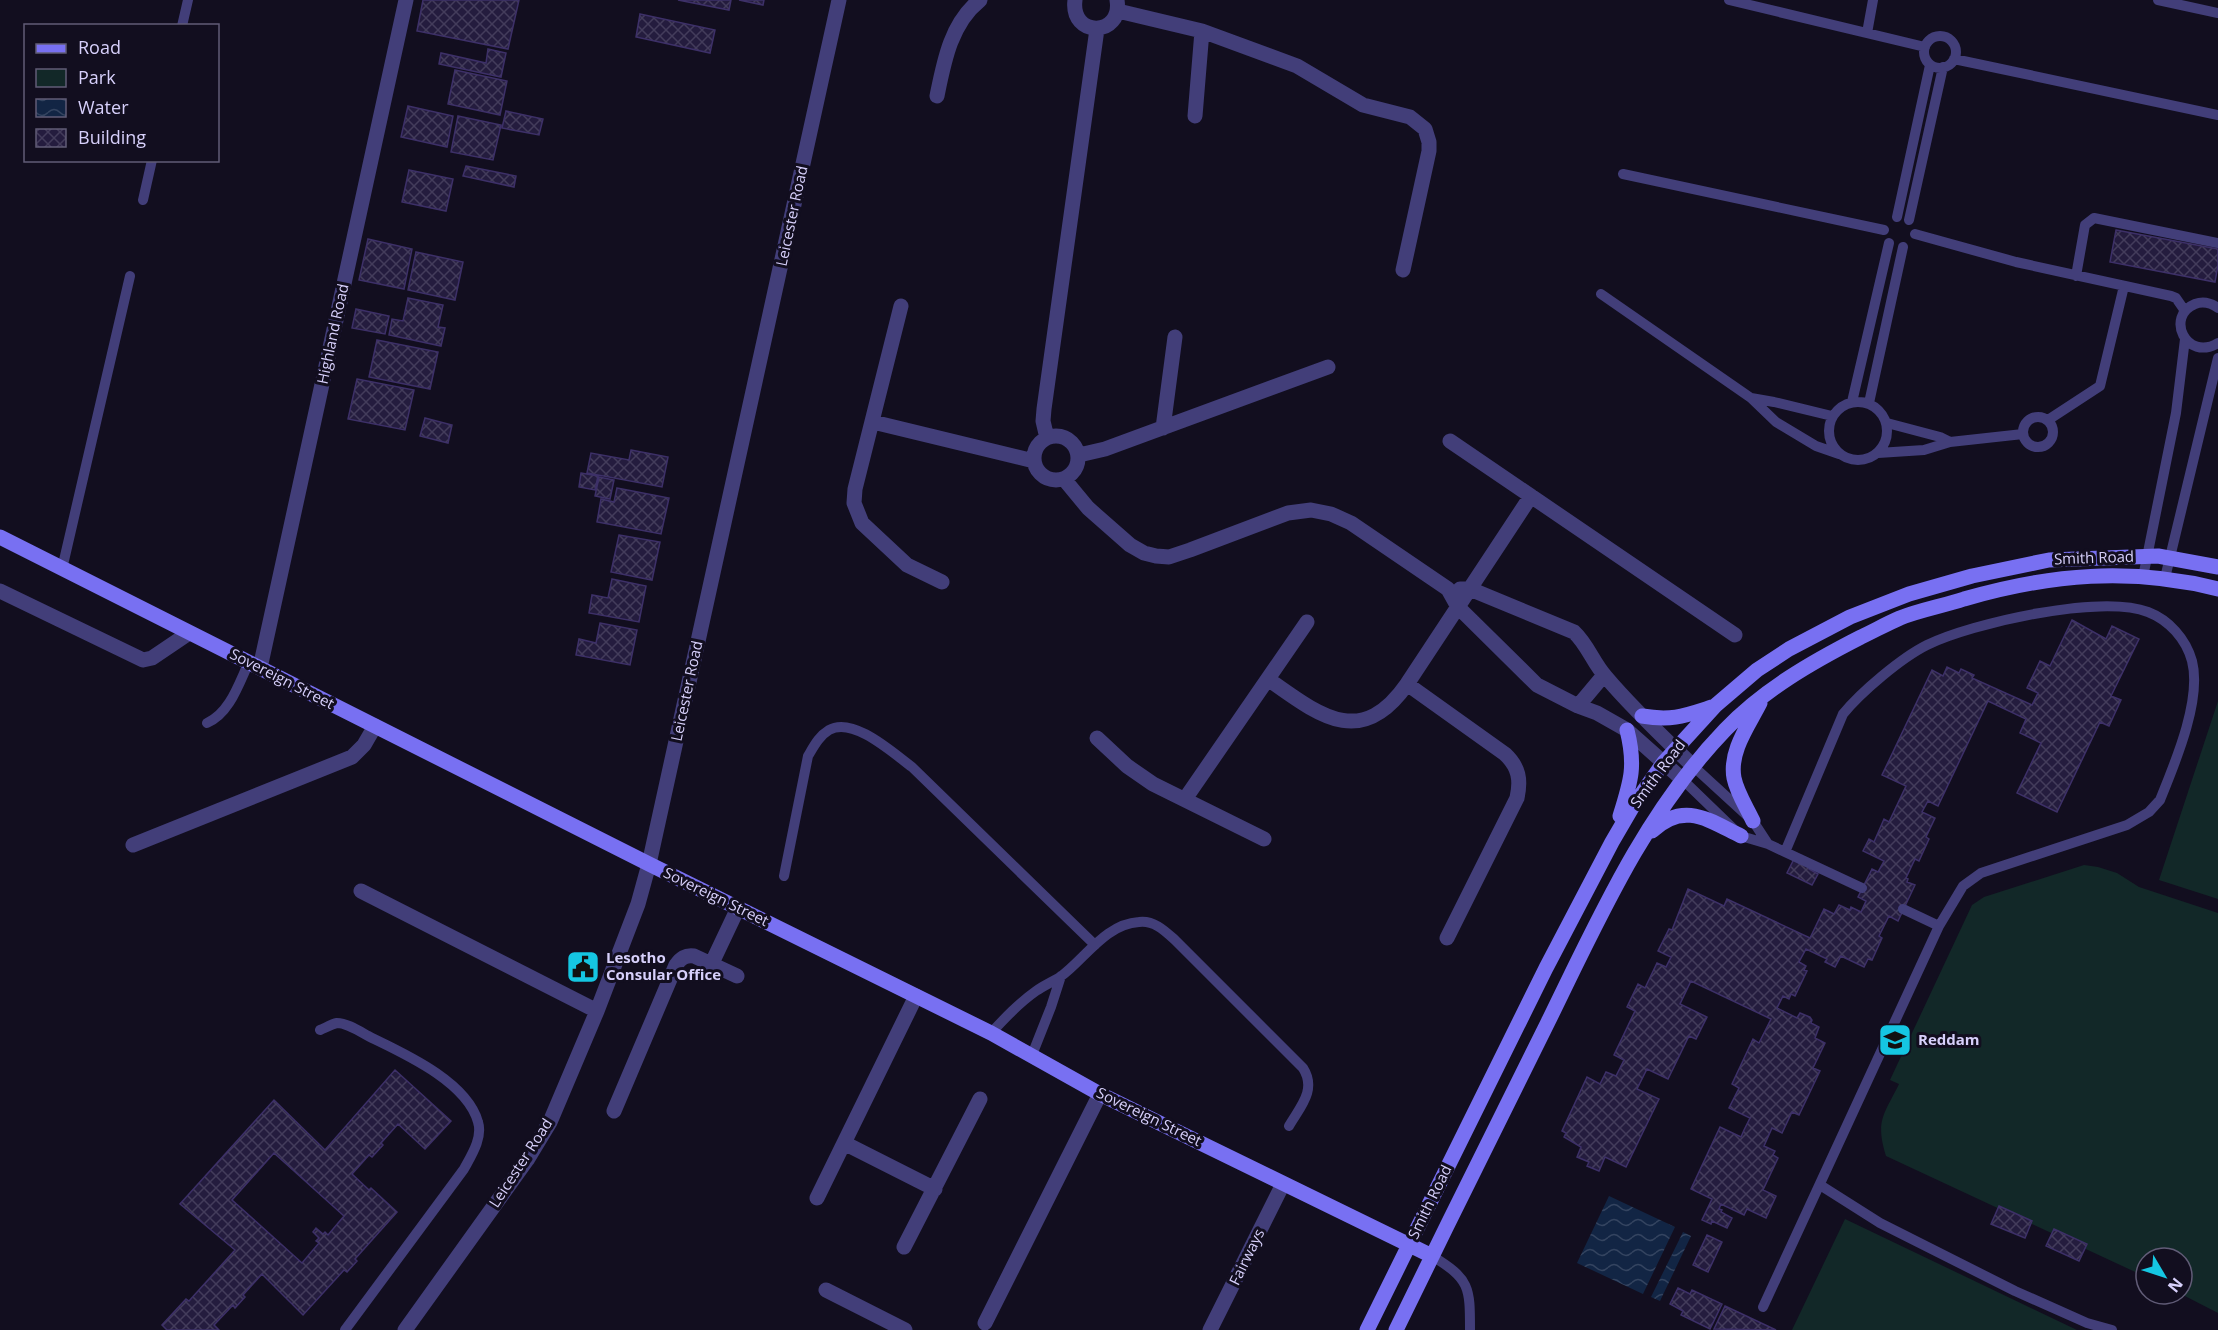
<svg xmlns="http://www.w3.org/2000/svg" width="2218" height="1330" viewBox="0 0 2218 1330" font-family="'Open Sans',sans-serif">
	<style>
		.green { fill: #122828 }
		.water { fill: url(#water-waves) }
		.building { fill: url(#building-cross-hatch); stroke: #3d3068; stroke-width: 1.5; fill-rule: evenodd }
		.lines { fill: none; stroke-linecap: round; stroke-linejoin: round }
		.lane { stroke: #423e79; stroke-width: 10 }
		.street { stroke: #423e79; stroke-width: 15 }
		.secondary { stroke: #7870f2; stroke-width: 15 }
		.labels { text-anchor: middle; stroke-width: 6; stroke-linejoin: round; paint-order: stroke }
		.street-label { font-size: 15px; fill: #d7d0fb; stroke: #120e1f }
		.poi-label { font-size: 15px; font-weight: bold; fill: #d7d0fb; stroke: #120e1f; text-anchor: start }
	</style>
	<defs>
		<pattern id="water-waves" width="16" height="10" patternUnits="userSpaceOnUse" patternTransform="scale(1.5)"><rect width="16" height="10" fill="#122544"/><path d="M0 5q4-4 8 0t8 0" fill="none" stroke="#344460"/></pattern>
		<pattern id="building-cross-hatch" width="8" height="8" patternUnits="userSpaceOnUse" patternTransform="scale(1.5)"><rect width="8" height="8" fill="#241c3e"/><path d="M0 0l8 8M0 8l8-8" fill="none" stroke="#433c5b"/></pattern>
	</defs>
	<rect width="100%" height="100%" fill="#120e1f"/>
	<path class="green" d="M2218,701V899L2159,880Z
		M2084,865L2098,867L2117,873L2139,887L2218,913V1313L2181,1294L2182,1258H2146V1277L1886,1156C1875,1120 1884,1115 1899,1084L1890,1080L1972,905L1984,897Z
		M1845,1219L2077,1330H1792Z"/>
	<path class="water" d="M1609,1196L1675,1227L1643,1294L1577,1263Z
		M1683,1232L1691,1236L1660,1301L1651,1297Z"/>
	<path class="building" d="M423,0H519L508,49L417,31Z
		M678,0H731L729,10Z
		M739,0H764L763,5Z
		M640,14L715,30L710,53L636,37Z
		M488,49L506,53L501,77L439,64L441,53L486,63Z
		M455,70L507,81L500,115L448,104Z
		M408,106L453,116L447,147L401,137Z
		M506,111L543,119L539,135L502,128Z
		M458,116L501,125L493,160L451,152Z
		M466,166L516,176L514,187L463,176Z
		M409,170L453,179L446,211L402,202Z
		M2116,230L2218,249V265L2215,282L2110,262Z
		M368,239L412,249L404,289L359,280Z
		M416,252L463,262L455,300L408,290Z
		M408,298L443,305L438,327L445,328L441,346L389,335L392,319L403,321Z
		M356,309L389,316L385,334L352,328Z
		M377,340L438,352L430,389L369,377Z
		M357,379L414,390L405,430L348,419Z
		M425,418L452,425L448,443L420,436Z
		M631,450L668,457L662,487L587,473L591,453L629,460Z
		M581,473L598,476L595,490L579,487Z
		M599,477L614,480L610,499L595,496Z
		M617,488L669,498L661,534L597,522L601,499L614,502Z
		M619,535L660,542L652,580L611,572Z
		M612,579L646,586L639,622L589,613L592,595L608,598Z
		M2072,620L2106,639L2112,626L2139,639L2111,696L2121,700L2109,726L2100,722L2057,812L2017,793L2041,743L2020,733L2026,719L1988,701L1938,806L1928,801L1922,812L1935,818L1926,837L1929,839L1919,861L1915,859L1906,878L1908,879L1907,882L1915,885L1898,921L1889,916L1879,936L1882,938L1872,960L1868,959L1864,967L1841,956L1835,967L1825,962L1827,959L1806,949L1799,962L1806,966L1804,970L1807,971L1795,996L1791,994L1789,999L1783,996L1777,1008L1797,1018L1800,1013L1810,1017L1812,1020L1811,1023L1819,1027L1815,1038L1825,1043L1813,1068L1820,1071L1799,1115L1792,1112L1782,1133L1772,1128L1764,1146L1775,1151L1773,1155L1778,1158L1763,1190L1776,1196L1766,1218L1747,1209L1744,1215L1721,1204L1719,1209L1722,1210L1721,1212L1732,1218L1727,1228L1712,1221L1711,1224L1702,1220L1712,1199L1691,1189L1720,1127L1741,1137L1744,1130L1750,1118L1729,1108L1739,1088L1732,1084L1753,1039L1759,1043L1771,1019L1691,981L1680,1004L1707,1017L1696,1039L1689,1036L1668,1079L1647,1069L1637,1089L1659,1099L1626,1167L1605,1157L1599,1171L1587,1166L1589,1162L1577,1157L1581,1147L1564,1137L1566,1133L1562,1131L1587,1077L1600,1084L1606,1072L1616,1076L1624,1060L1614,1055L1635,1011L1627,1007L1638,984L1645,988L1657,963L1666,967L1671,957L1658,951L1669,929L1672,930L1688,889L1724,906L1727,899L1810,938L1824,909L1834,914L1839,905L1850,910L1851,907L1861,912L1866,901L1858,897L1872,869L1878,872L1884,861L1863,851L1869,839L1874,842L1884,819L1889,822L1906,786L1882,775L1932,670L1943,676L1947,667L1959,673L1961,669L1974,675L1972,678L2032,705L2038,693L2027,688L2040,661L2050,666Z
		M600,623L637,630L630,665L576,655L579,639L596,643Z
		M1794,859L1810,867L1809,869L1818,874L1812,885L1787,873Z
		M395,1070L451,1121L425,1149L398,1124L381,1143L383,1145L372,1157L369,1155L352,1174L369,1190L371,1188L397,1212L355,1259L357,1261L347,1272L344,1270L303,1315L262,1274L243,1295L245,1297L235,1308L233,1305L214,1325L219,1330H167L162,1325L186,1299L189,1301L235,1250L180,1204L274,1100L325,1150ZM274,1153L344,1216L328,1235L325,1232L323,1234L316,1228L313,1232L319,1238L316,1241L319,1243L302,1263L232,1200Z
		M1999,1206L2032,1221L2025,1238L1991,1224Z
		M2054,1229L2087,1244L2079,1261L2046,1246Z
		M1707,1235L1722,1242L1708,1272L1693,1265Z
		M1678,1288L1690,1294L1692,1290L1722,1304L1710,1329L1681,1315L1683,1311L1670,1304Z
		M1725,1306L1776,1330L1714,1329Z"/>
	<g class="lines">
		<path class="lane" d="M1729,0L1925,47
			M2158,0L2218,13
			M182,26L188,0
			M1867,33L1873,0
			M1924 52a16 16 0 1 1 32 0a16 16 0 1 1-32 0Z
			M1954,59L2218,115
			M1623,174L1884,230
			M143,200L152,160
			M1897,217L1930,65
			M1909,220L1943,67
			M1915,234L2016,262L2171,296L2176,298L2185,311
			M2076,276L2085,225L2094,218L2218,243
			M1601,294L1751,398L1776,422L1816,446L1839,454
			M2218,308C2211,303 2203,301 2195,304C2165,316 2186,362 2218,343
			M1751,398L1774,402L1832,416
			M1829 431a29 29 0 1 1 58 0a29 29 0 1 1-58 0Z
			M1852,402L1889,243
			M1869,403L1903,247
			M2023 432a15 15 0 1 1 30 0a15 15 0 1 1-30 0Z
			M2048,420L2100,386L2124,286
			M1887,423L1940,437L1950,442
			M1878,453L1924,450L1950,442L2023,434
			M62,569L130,276
			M2143,577L2176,413L2185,339
			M2165,578L2218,358
			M207,723C230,713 239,683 249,662
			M1693,766L1753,821L1768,844
			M1682,779L1741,836L1768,844L1862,888
			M784,876L808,756C814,746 819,736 829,730C853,716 893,753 912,767L1095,945
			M1903,909L1939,926
			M320,1030C325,1028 332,1024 337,1023C348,1023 362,1033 372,1038C405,1054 467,1082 478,1122C483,1138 471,1156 464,1169L345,1330
			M991,1033C1005,1018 1019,1003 1036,991C1043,986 1052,982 1060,977C1085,959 1105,924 1139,922C1154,920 1165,931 1175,940L1303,1068C1317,1090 1300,1107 1289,1126
			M1032,1055L1051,1007L1061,976
			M1820,1185L1880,1223L2015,1291L2087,1323L2112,1330
			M1432,1256C1470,1279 1470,1287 1470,1330
			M1763,1307L1939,926L1963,886L1981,873L2127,825L2149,812L2160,800C2175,763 2202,700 2192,661C2186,639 2169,620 2148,612C2101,594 1972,623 1927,645C1901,658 1861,692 1843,714L1785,852"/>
		<path class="street" d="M1075,0C1070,38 1123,37 1117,0
			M1118,11L1202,31L1297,66L1363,105L1410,117L1425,129L1429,142V151L1403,270
			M937,96C944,61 951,23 980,0
			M1195,116L1202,31
			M901,306L855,489L854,503L862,523L907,565L942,582
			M873,422L1034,461
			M1163,428L1175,337
			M1034 458a22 22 0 1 1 44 0a22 22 0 1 1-44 0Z
			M1047,438L1043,421L1044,409L1097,29
			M1450,441L1735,635
			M1079,455L1105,449L1328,367
			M1064,479L1088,508L1130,545L1144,553L1156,556L1169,557L1190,550L1288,513L1311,510L1331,514L1351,523L1448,589L1458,607L1537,685L1578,706L1597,713L1627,730L1682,779
			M1460,589H1470L1574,632C1588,645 1593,663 1606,677C1633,709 1663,737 1693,766
			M0,591L143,660L152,658L189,633
			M260,668L406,0
			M1268,679C1319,715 1361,750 1407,684L1531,496
			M1407,684L1505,754C1519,767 1521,780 1517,798L1447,938
			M1578,706L1604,675
			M1097,738L1127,766L1153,784L1264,839
			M1185,799L1307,622
			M133,845L352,757L364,745L375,726
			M361,891L597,1011
			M711,965L738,908
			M614,1111L676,965C681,958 685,955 694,956L737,976
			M844,1143L935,1189
			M817,1198L916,996
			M904,1247L980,1099
			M826,1290L905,1330
			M985,1323L1100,1094
			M405,1330L527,1160L550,1122L597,1011L638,904L649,864L839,0
			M1210,1330L1283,1184"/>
		<path class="secondary" d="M0,537L649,864L991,1033L1100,1094L1432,1256
			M1642,716C1672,721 1684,716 1712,707
			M1620,816C1631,781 1636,766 1627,730
			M1753,821C1747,808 1737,793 1734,778C1729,751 1749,725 1760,703
			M1652,831C1684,801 1708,820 1741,836
			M1367,1330L1546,968L1612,842L1633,806L1664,762L1716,705L1757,670L1789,649L1850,617L1909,594L1972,576L2049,560L2158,556L2218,567
			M1396,1330C1446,1227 1497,1125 1548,1022C1598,920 1645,813 1725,730C1763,690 1812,662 1861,637C1874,631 1886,624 1900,618C1920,610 1943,606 1964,599C2050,574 2131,567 2218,589"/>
	</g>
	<defs>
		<symbol id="civic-square" viewBox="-11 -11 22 22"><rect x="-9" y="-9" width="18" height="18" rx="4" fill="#15c6e2" stroke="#120e1f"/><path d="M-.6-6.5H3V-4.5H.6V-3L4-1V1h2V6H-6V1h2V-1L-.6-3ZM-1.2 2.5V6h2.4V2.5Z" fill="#111"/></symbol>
		<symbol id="school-square" viewBox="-11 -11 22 22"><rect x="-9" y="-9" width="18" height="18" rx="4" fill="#15c6e2" stroke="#120e1f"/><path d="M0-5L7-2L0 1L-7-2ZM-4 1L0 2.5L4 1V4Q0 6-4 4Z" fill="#111"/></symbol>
	</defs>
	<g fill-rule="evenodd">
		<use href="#civic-square" x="564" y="948" width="38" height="38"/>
		<use href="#school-square" x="1876" y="1021" width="38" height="38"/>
	</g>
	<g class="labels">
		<g class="street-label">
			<text transform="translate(792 216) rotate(-78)" y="5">Leicester Road</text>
			<text transform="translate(333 334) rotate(-78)" y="5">Highland Road</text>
			<text transform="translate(2094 558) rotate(-2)" y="5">Smith Road</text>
			<text transform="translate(282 679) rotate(27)" y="5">Sovereign Street</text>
			<text transform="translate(687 691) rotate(-78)" y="5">Leicester Road</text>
			<text transform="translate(1658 774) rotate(-53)" y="5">Smith Road</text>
			<text transform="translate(716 897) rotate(26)" y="5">Sovereign Street</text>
			<text transform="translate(1149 1117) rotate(26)" y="5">Sovereign Street</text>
			<text transform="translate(521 1163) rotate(-57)" y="5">Leicester Road</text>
			<text transform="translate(1430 1202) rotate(-64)" y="5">Smith Road</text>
			<text transform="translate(1247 1257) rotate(-64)" y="5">Fairways</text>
		</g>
		<g class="poi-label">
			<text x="606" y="963">Lesotho<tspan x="606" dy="17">Consular Office</tspan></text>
			<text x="1918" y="1045">Reddam</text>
		</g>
	</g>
	<rect x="24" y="24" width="195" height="138" fill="#120e1f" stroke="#615c77" stroke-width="1.5"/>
	<rect x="36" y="44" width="30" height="9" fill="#7870f2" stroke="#615c77" stroke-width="1.5"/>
	<text x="78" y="54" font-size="18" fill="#d7d0fb">Road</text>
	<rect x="36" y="69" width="30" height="18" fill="#122828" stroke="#615c77" stroke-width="1.5"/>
	<text x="78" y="84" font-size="18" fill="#d7d0fb">Park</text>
	<rect x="36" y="99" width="30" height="18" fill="url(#water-waves)" stroke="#615c77" stroke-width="1.5"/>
	<text x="78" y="114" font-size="18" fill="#d7d0fb">Water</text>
	<rect x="36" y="129" width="30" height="18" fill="url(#building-cross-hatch)" stroke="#615c77" stroke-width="1.5"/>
	<text x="78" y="144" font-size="18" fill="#d7d0fb">Building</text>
	<g transform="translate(2164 1276) rotate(129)"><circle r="28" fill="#120e1f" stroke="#615c77" stroke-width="1.5"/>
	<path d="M0-4.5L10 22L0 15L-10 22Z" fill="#15c6e2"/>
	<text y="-9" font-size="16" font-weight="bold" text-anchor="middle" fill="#d7d0fb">N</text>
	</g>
</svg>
